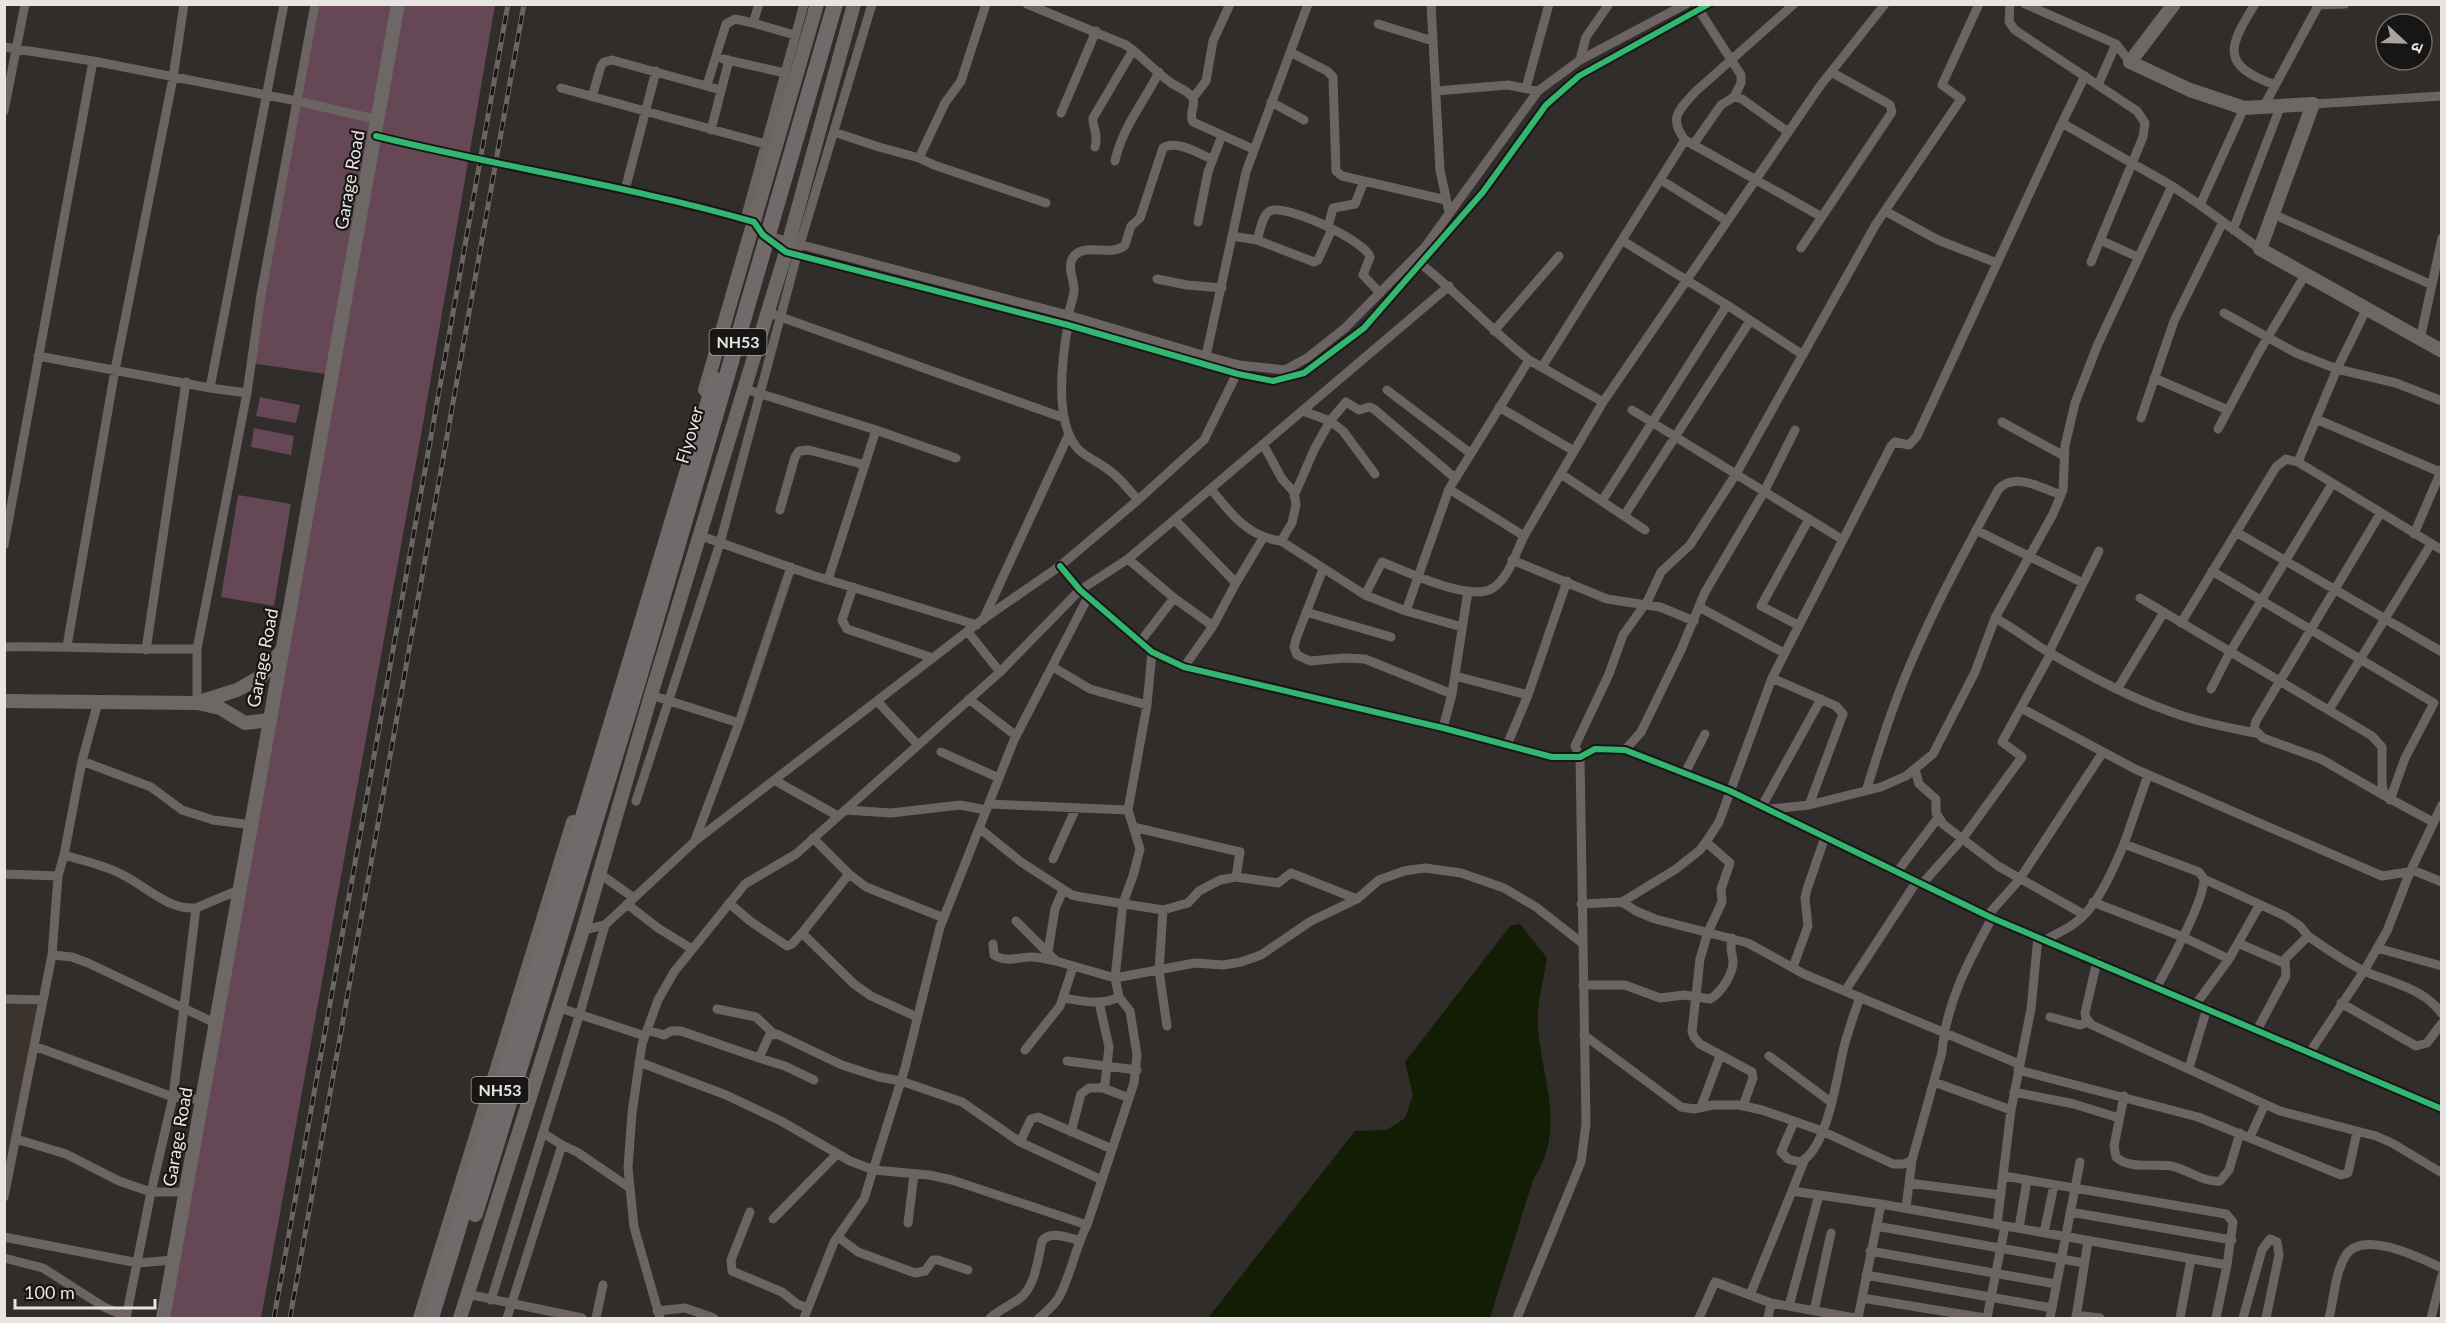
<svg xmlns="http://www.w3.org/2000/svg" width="2446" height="1323" viewBox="0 0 2446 1323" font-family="Lato,'Noto Sans Devanagari',sans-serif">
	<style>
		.built { fill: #3d332d }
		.green { fill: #664755 }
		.water { fill: #131d04 }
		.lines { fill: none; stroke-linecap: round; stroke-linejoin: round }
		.street-tunnel { stroke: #4b4846; stroke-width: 9; stroke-dasharray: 9 4.5; stroke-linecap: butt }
		.street { stroke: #6b6463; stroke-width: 9 }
		.secondary { stroke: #6d6766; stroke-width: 14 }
		.highway { stroke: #716a6a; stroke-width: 16 }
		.rail-casing { stroke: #6a6664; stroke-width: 5 }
		.rail { stroke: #181614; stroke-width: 3; stroke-dasharray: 9; stroke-linecap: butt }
		.highway-bridge { stroke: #716a6a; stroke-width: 16 }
		.cycleway-casing { stroke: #181614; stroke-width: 10 }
		.cycleway { stroke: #33b770; stroke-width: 6 }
		.labels { text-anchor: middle; stroke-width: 4.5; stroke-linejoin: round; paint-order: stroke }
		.shield { fill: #181614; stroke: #a9a6a4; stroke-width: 1.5 }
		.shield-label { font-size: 16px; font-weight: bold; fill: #e7e4e1 }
		.street-label { font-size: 18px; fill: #e7e4e1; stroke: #181614 }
	</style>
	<rect width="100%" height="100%" fill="#302d2b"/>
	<path class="built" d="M5,999L43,1000L5,1197Z"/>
	<path class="green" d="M315,5H495L423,424L261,1318H163L332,375L251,363Z
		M260,397L300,405L296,423L256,416Z
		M254,428L294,436L291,455L251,447Z
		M238,495L291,504L274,606L221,597Z"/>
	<path class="water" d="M1520,924L1547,958C1544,979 1536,1005 1538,1027C1542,1082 1567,1128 1533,1180L1490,1318H1208L1355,1131L1387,1130L1405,1118L1413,1095L1405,1062L1510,926Z"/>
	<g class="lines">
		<path class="street-tunnel" d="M447,153L521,168"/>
		<path class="street" d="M1027,4L1126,45C1142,56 1154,71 1170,82C1176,87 1190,91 1193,99C1196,107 1188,113 1193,122L1253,149
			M1431,4L1440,170L1449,212
			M2010,4L2009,22L2015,30L2137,111L2145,123L2143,137L2091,262
			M2025,4L2116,44L2130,62
			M2255,4C2229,46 2219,65 2275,85
			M2318,5L2345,4
			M1699,10L1741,75V83L1734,97
			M753,23L795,35
			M1378,24L1433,41
			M4,47L93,61L297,101L379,120
			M1290,52L1327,71L1333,77L1336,171L1342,176L1364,181
			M723,59L785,73
			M1580,60L1586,37L1609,4
			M707,85L726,24L735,19L753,23L759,4
			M2098,85L2116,44
			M561,88L765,144
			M1526,88L1549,4
			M1436,91L1508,85L1538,91
			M592,97L601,66L604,62L612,60L721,90
			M1193,98L1206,81L1213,41L1230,4
			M1271,102L1304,120
			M2313,104L2442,96
			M2244,108L2200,205L2260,249
			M2263,108L2319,4
			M4,111L25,4
			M1061,113L1096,31
			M2062,123L2085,76
			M711,130L729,60
			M834,132L879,147L919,158L934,165L1046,203
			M376,136L447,153
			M1685,140C1668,118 1679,110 1695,92L1794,4
			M1693,145L1721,105L1734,97L1742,99L1788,132
			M1095,147C1099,132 1092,127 1093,118L1133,50
			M919,158L945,103L961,81L986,4
			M1115,161C1122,128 1144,102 1159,72
			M521,168C599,184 678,200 754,222L763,235L786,252L1068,325L1238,374L1273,381L1304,373L1364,328L1483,192L1546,105L1579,76L1709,4
			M1661,180L1727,221
			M625,190L656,71
			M1885,211L1938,240L1997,263
			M2273,214L2432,285
			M745,219L804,4
			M1198,222L1208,172L1222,135
			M1328,227L1333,208L1355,204L1364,181L1446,200
			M2233,230L2281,105
			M768,236L1068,315L1206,356L1239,365L1285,370L1307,358L1345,328L1425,247L1538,91L1580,60L1686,4
			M1232,236L1257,240L1314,262L1318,260L1332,229
			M1257,240C1260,232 1262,215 1270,211C1285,203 1366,241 1370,257L1363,275L1380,293
			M2100,240L2138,257
			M1801,248L1892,112L1890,105L1887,103L1831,72
			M1421,264C1459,294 1491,330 1529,360
			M1157,279L1187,285L1222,288
			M1727,305L1803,355
			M2224,313L2296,353L2337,369L2396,383L2442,401
			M775,315L1064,418
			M1068,315C1070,307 1073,299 1074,292C1075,280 1065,265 1075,255C1088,243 1113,257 1125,245L1131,226L1140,218L1163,148C1176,139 1199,154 1212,159
			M1068,325C1062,359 1053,423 1079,450C1088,458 1100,463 1110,471C1121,479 1129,490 1138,500
			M1494,331L1559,256
			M2420,340L2442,238
			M38,356L210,388L284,4
			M1206,356L1246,172L1308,4
			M1542,367L1685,140L1822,217
			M2154,378L2228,410
			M210,388L247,393
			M745,389L876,430L956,458
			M1387,390L1470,453
			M1499,407L1574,451
			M1632,410L1843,540
			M2141,418L2174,321L2223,222
			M2316,419L2440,472
			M2002,422L2064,456
			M2218,429L2259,352L2305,275
			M1263,444L1282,479L1294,492L1296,505L1292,523L1281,541L1365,595L1406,611L1462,627
			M2298,462L2337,369L2366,310
			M1375,474L1343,431L1330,421L1346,402L1359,410L1369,407L1374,409L1455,478
			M1561,474L1645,530
			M1211,489C1230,513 1248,537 1281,541
			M1449,489L1524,536L1603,402L1820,86L1885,4
			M1294,496L1314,450L1330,421L1303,411
			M1602,501L1727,305L1623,241
			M780,510L795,457L799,451L809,450L865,465
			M2380,514L2256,721L2254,729L2263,738L2321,759L2385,796
			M1624,516L1750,321
			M1175,520L1236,583L1213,626L1184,667
			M1976,530L2083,583
			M2236,532L2442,652
			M2414,534L2442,469
			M701,536L812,575L977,625
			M4,545L93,61
			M1128,559L1174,598L1213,626
			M1512,560L1607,599L1660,607L1694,621
			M1060,566L1080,590L1152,652L1184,667L1443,728L1552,757H1580L1595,749L1625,750L1730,791L1992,918L2442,1109
			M1323,569L1296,639L1294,647L1297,655L1310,661L1344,658L1365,659L1452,694
			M2212,571L2434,703L2405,758L2390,800
			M828,580L876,430
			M1236,583L1263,538
			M853,587L842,620L847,629L933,658
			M1365,595L1382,562C1405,571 1471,603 1493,588C1509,578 1516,552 1524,536
			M2140,598L2372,736L2382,747V785L2385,796L2433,822
			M1699,607L1784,653
			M1406,611L1449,489L1529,360L1603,402
			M1306,612L1391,637
			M1995,618C2014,628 2031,642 2050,653C2086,674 2126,696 2166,710C2194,721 2226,727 2255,733
			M983,620L1069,434
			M2181,623L2276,467L2286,459L2298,462L2442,550
			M1798,625L1761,606L1809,519
			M968,632L1000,672
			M1140,642L1174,598
			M67,646L115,370L173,78L184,4
			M4,647C69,646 133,650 197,649
			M146,650L186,382
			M1053,667L1090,689L1147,705
			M1455,676L1528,695
			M1772,678L1836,706L1843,714L1809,805
			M2118,688L2164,612
			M2211,689L2230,652L2332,484
			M651,695L739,723
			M969,699L1016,736
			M877,701L918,745
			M197,703V649L247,393L261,295L315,4
			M2021,708L2135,769L2382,876L2415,871L2442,882
			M2329,710L2431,544
			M1443,728L1452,694L1468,591
			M1507,745L1528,695L1567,581
			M1625,750L1641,732L1681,650L1705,592L1764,492L1795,430
			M941,752L999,778
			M82,761L151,787L182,810L213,820L252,825
			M1915,769L1919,784L1936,799V813L1943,824L1998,866L2083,914
			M1685,773L1705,734
			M774,780L838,816
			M1866,791C1881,743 1896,695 1917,649C1941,594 1970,542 1998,490C2014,471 2041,488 2061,495
			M636,801L720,543L800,244L872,4
			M989,804L1128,810
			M1762,806L1821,699
			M1770,809L1809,805L1881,787L1906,776L1933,754L1975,672L1995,618L2053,514L2063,490L2065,446L2075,403L2098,344L2172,186
			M845,810L891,813L960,805L986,810
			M979,828L1021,862L1072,895L1081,897L1163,910L1188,903L1199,891L1220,880L1236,877L1240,852L1133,827
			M813,838L849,874L802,933L854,984L871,996L917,1017
			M695,840L739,723L791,567
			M1706,842L1730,863L1721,889L1722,902L1708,932L1700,959L1692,1032L1694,1037L1700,1044L1752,1072L1753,1078L1743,1106
			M2124,844L2148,775
			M64,855C84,861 105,865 123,875C147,887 168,910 196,908L241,889
			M1053,859L1076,808
			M1897,872L1938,818
			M4,874L58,876
			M849,874L866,887L944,918
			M603,876L634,898
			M1236,877L1278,883L1291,873L1357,899
			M2204,879L2285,916L2300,926L2308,936
			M1922,884L1963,838L2022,757L2002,742L2051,653V648L2099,551
			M1622,902L1636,911L1655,919L1748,943L1804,974L2019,1064
			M2093,902L2183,937L2229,959
			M729,903L750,921L787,946L792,944L802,933
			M627,904L658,928L692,949
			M1581,904L1622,902L1676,869L1700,850L1706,842L1719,822L1772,678L1891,446L1895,442L1909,445L1917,436L2062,123L2172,186L2200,205
			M1163,910L1159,971L1167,1026
			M1987,916L2019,880L2103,752
			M1016,921L1056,961L1115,978L1195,963L1223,965L1241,962L1261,955L1311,921L1357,899L1379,880L1404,871L1425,868L1461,873L1504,888L1536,907L1582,943
			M583,930L605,925L695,841L982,620L1060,566L1138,500L1204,440L1239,369
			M2046,940C2055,934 2066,930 2075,923C2098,907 2113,869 2124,844L2199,872L2204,879C2204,902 2169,964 2157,987
			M2238,943L2284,963
			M993,944L994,955C1007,963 1018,957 1032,957C1040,957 1048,960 1056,961
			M2377,948L2442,966
			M1048,952L1055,909L1063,890
			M52,955L72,957L88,963L215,1023
			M2097,961L2085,1013L2086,1018L2092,1025L2280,1111L2376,1136L2392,1143L2442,1173
			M1793,967L1808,926L1805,898L1807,889L1825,837
			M1583,985H1625L1660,998L1684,995L1710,999C1721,993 1733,974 1733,962C1733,952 1729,952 1732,938
			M1845,991L1917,881
			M1063,998C1082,1001 1102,1006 1119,997
			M4,999L43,1000
			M2341,1003L2416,1046L2427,1043L2442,1023
			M2196,1004L2229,959L2259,906
			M557,1007L645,1036
			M717,1009L756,1017L774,1034
			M2050,1017L2080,1025L2089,1022
			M647,1030L664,1035L671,1031H681L759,1058L769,1036L777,1034L842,1065L879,1077L901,1081L962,1102L1020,1142L1102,1180
			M2257,1030L2286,976L2285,959L2308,936C2325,948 2345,962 2364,971C2391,983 2424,988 2442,1014
			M1584,1035L1681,1107L1694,1109L1713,1105H1739L1762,1110L1822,1131L1893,1164H1904L1912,1160
			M34,1046L173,1097L203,1100
			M1025,1050L1060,1006L1073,967
			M2310,1052L2364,971L2387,931L2410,872L2442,805
			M1769,1056L1832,1103
			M759,1058L785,1066L814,1080
			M1067,1061L1137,1070
			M639,1062L726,1095L781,1121L850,1161L874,1170L929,1175L952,1180L1087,1225
			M2189,1068L2207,1008
			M2018,1070L2198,1117L2341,1175L2348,1173L2357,1132
			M1934,1082L2011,1110L2031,1009L2038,937
			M1103,1088L1129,1098
			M2014,1092L2074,1104L2119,1118
			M2124,1096L2114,1146L2116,1157C2130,1170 2154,1163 2171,1166C2187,1169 2204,1183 2220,1181L2229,1170L2240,1133
			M1701,1107L1720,1056
			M1794,1122L1781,1152L1788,1159L1800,1162C1827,1150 1837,1077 1843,1051C1847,1033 1854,1015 1860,997
			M1071,1132L1081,1094L1089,1088H1102L1105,1084L1109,1047L1099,1002
			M543,1133L562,1145
			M2250,1137L2265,1104
			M16,1139L66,1154L119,1181L151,1192H186
			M1020,1142L1031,1119L1038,1117L1112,1149
			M2004,1176L2226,1214L2233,1222L2227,1265
			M1909,1183L2001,1195
			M1792,1191L1804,1161
			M4,1197L52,955L58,876L64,855L82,761L98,702
			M1906,1208L1912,1160L1942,1052C1946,1003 1969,960 1992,918
			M750,1212L731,1260L732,1271L782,1292L797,1304L808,1308
			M2070,1212L2232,1240
			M773,1219L837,1154
			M908,1223L914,1174
			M1997,1225L2011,1110
			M1876,1226L2084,1263
			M2019,1228L2027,1180
			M2044,1233L2054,1185
			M4,1237L138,1263L173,1260
			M838,1237L858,1252L915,1273L925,1271L933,1260H938L968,1270
			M1870,1251L2056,1284
			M4,1258L43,1268L104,1307L127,1317
			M1866,1275L2052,1308
			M467,1294L582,1318
			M1750,1295L1792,1191L1881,1204
			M1862,1298L1985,1318
			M491,1300L580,1013L605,925
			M1789,1306L1819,1195
			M657,1311L685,1308L714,1318
			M1814,1311L1831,1233
			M2076,1315L2100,1318
			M126,1318L151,1192L173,1097L196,908
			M507,1318L562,1145L577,1152L630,1188
			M596,1318L603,1285
			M660,1318L634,1227L628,1168L632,1113L642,1044L658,1000L674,972L745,884L796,854L1000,672L1080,590L1128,559L1449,286
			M804,1318L834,1242L864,1199L905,1068L940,927L1014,740L1088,597
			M990,1318C999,1310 1009,1306 1019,1299C1035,1288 1038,1259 1042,1241C1051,1230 1067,1238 1079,1240
			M1039,1318C1046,1312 1054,1306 1059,1297C1071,1275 1075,1248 1087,1225L1134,1083L1137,1055L1130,1011L1119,997L1115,978L1123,903L1133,876L1140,849L1128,810L1147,705L1152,652
			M1517,1318L1581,1162L1586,1124L1580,757L1575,746L1609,674L1623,635L1648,600L1661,572L1690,545L1736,474L1876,224L1961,99L1942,85L1979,4
			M1699,1318L1715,1282L1771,1303
			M1768,1318L1771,1303L1855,1318
			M1858,1318L1881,1204L2227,1265L2216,1318
			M1987,1318L2005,1226
			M2050,1318L2080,1162
			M2076,1318L2088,1241
			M2180,1318L2191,1259
			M2243,1318L2262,1250L2270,1239L2277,1242L2279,1255L2266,1318
			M2329,1318C2334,1299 2335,1272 2346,1255C2363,1229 2420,1258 2442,1268
			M2431,1318L2442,1275"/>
		<path class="secondary" d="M2174,4L2130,62L2190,90L2244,108L2313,104L2260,249L2442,351
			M705,390L817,4
			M4,701L197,703L220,708L245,723L269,720
			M199,702L237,690L262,676L282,650
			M163,1318L398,4
			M420,1318L573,822
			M460,1318L583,930L651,695L786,252L854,4"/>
		<path class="highway" d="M475,1214L639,678
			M431,1318L627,672"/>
		<defs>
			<path id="rail" d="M274,1318L508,4
				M290,1318L524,4"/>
		</defs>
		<use href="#rail" class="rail-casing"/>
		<use href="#rail" class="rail"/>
		<path class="highway-bridge" d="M627,672L715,380
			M639,678L835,4"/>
		<defs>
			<path id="cycleway" d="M376,136C501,167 630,186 754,222L763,235L786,252L1068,325L1238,374L1273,381L1304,373L1364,328L1483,192L1546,105L1579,76L1709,4
				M1060,566L1080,590L1152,652L1184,667L1443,728L1552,757H1580L1595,749L1625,750L1730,791L1992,918L2442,1109"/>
		</defs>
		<use href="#cycleway" class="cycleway-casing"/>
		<use href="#cycleway" class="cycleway"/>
	</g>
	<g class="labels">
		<g class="shield">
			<rect x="709.5" y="329" width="57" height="26" rx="4.5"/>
			<rect x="471.5" y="1077" width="57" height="26" rx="4.5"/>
		</g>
		<g class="shield-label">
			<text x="738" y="348">NH53</text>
			<text x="500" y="1096">NH53</text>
		</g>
		<g class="street-label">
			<text transform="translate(350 180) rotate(-80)" y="6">Garage Road</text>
			<text transform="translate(690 435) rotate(-74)" y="6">Flyover</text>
			<text transform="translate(263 658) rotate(-79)" y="6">Garage Road</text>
			<text transform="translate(178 1137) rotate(-80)" y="6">Garage Road</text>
		</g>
	</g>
	<rect width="2446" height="1323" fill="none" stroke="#e7e4e1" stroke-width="12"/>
	<g transform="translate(2404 42) rotate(112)"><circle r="28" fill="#181614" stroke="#6b6866" stroke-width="1.5"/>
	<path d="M0-4.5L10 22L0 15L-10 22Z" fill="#a7a4a1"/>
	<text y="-9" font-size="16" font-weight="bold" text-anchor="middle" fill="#e7e4e1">उ</text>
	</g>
	<path d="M15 1299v9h140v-9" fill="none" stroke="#e7e4e1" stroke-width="3"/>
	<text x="24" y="1299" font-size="18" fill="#e7e4e1" stroke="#181614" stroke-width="4.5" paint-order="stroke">100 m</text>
</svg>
